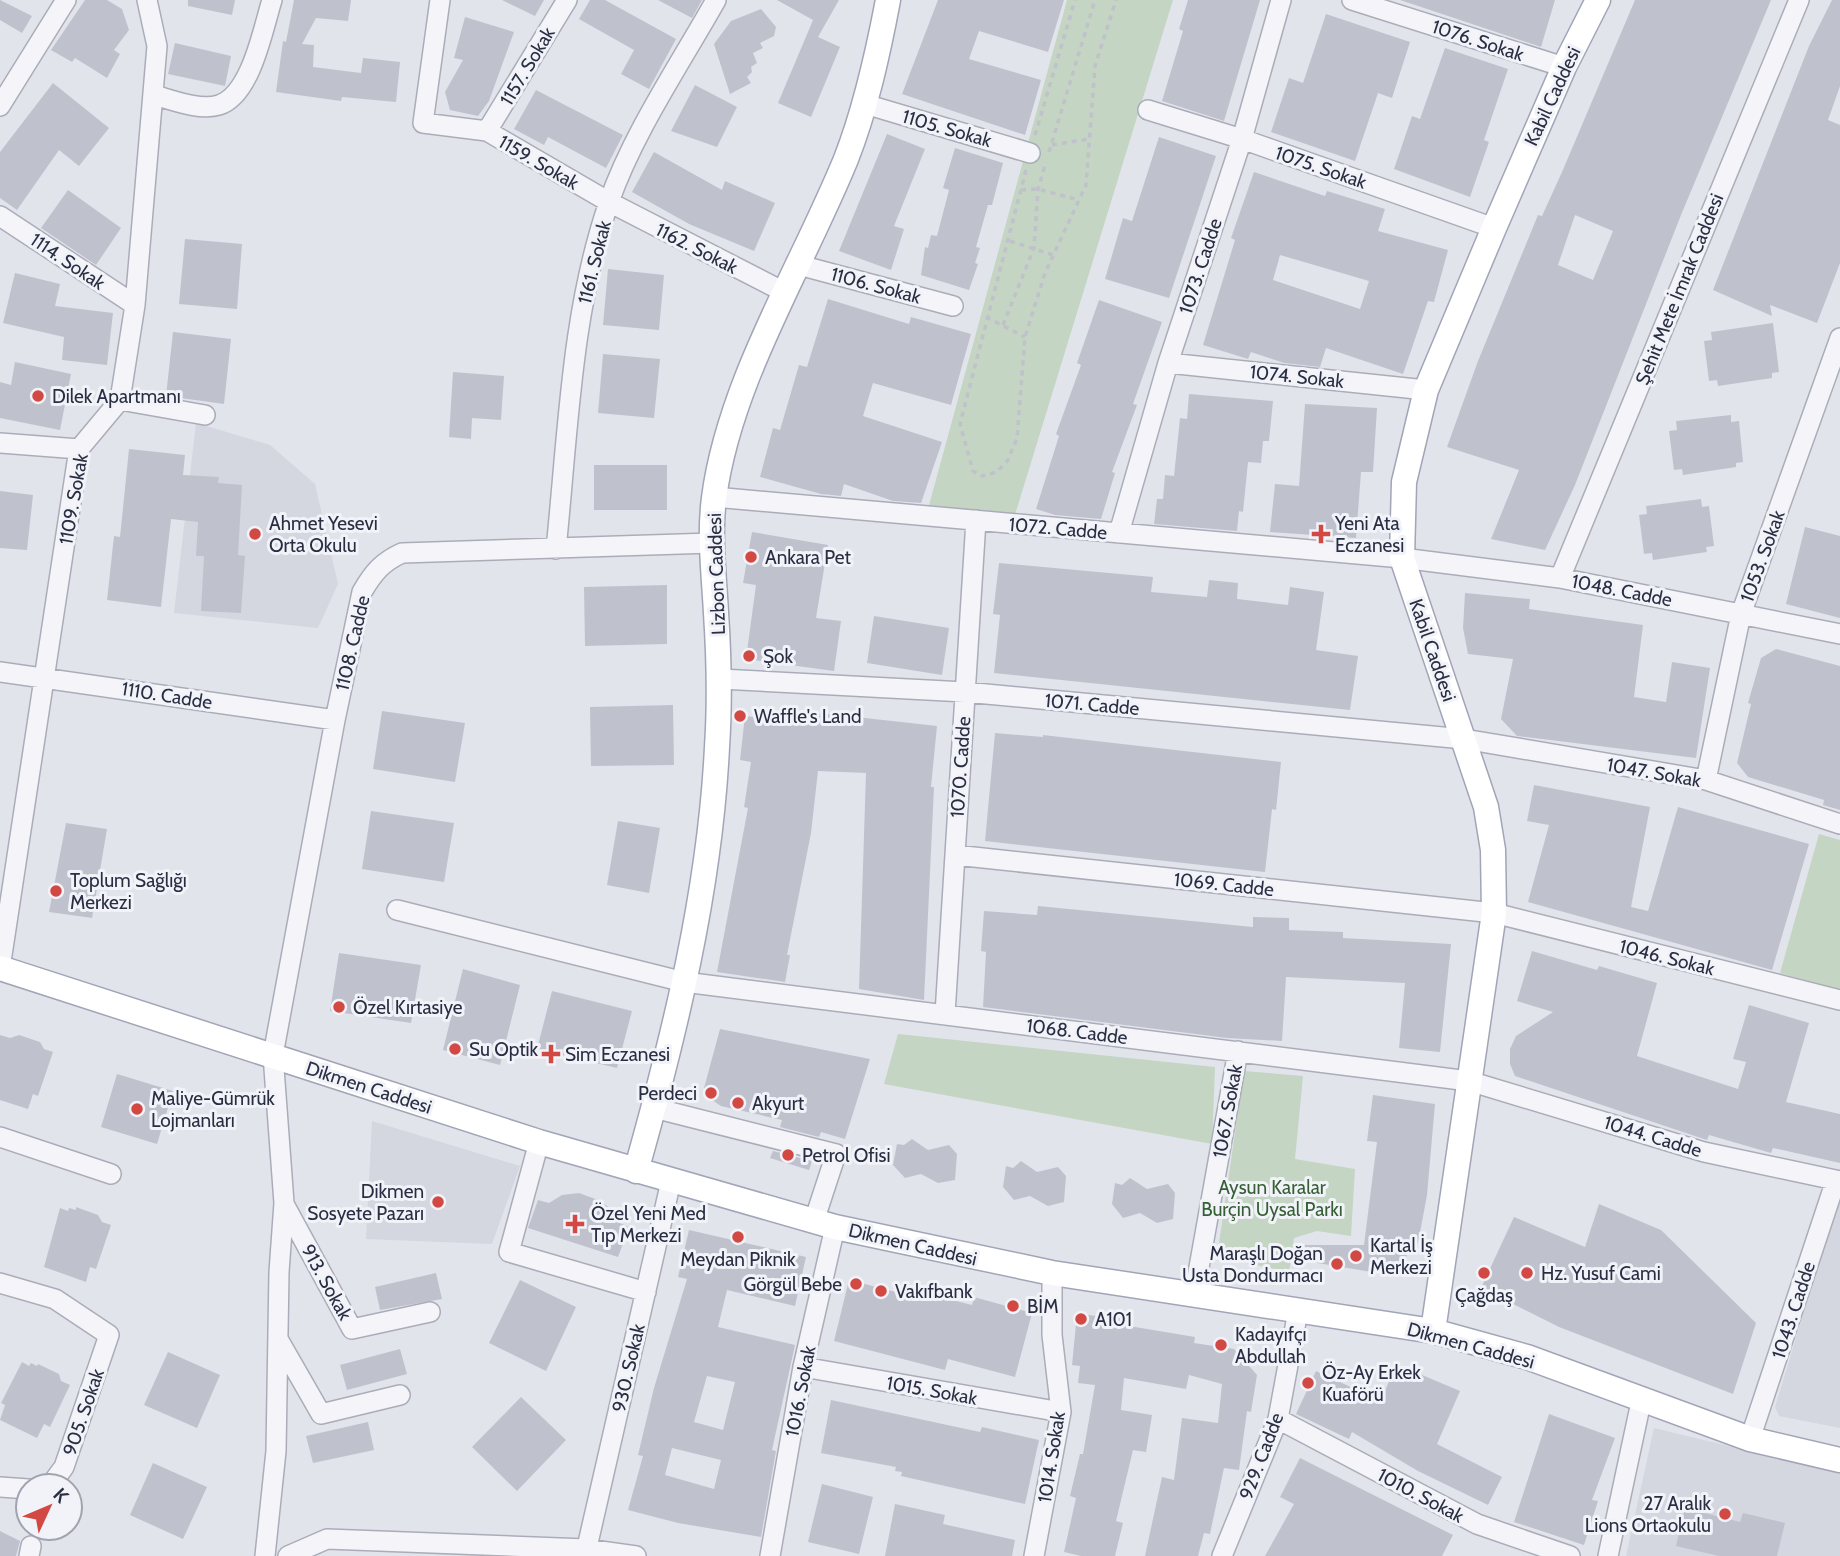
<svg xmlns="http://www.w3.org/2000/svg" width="1840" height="1556" viewBox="0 0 1840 1556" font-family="Cabin,sans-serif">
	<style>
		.built { fill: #d4d6e0 }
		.green { fill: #c4d5c3 }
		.building { fill: #bfc2cd; fill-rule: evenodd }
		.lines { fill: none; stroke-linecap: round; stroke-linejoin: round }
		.minor-casing { stroke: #aaadb9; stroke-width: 22 }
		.major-casing { stroke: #a1a5b7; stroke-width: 27 }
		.path { stroke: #c0c1ca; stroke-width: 3.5; stroke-dasharray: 5 5; stroke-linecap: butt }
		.minor { stroke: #f5f5f9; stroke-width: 19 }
		.major { stroke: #fff; stroke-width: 24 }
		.poi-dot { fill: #d24944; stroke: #f1f3f8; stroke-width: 2.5 }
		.labels { text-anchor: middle; stroke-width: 6; stroke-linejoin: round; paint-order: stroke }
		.street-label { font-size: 19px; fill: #292e43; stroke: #f1f3f8 }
		.poi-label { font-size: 19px; fill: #292e43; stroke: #f1f3f8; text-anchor: start }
		.park-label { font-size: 19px; fill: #365f36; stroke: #f1f3f8 }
	</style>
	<rect width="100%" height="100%" fill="#e2e4eb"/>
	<path class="built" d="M196,423L270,445L315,484L338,584L318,628L174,613Z
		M372,1121L520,1166L492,1244L366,1239Z
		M1840,1203V1428L1779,1416L1775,1407L1836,1206Z
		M1654,1428L1840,1473V1556H1626Z"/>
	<path class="green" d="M1067,0H1173L1014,518L928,509Z
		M1819,834L1840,840V990L1780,973Z
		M898,1034L1215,1067L1212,1144L884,1084Z
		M1244,1071L1303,1076L1295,1159L1355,1169L1351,1236L1317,1231L1294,1238L1289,1272L1217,1257Z"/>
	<path class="building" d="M0,0L32,16L22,33L0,20Z
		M85,0H107L122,9L129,30L114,50L120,54L107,78L75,58L72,62L51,50Z
		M188,0H235L232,15L188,6Z
		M294,0H351L348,21L316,18L302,44L314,45L313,67L361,73L363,58L400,62L396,102L342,97L341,101L276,92L283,41L286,42Z
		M502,0H544L535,16Z
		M590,0H605L676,39L649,89L621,74L634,50L579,19Z
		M658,0H702L692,18Z
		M777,0H839L818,37L840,47L811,117L778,103L813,20Z
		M938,0H1064L1048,52L979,31L969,59L1041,80L1025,135L902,94Z
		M1188,0H1260L1224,121L1162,101L1183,31L1179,29Z
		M1400,0H1555L1541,47Z
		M1635,0H1771L1681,215L1575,485L1545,550L1491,539L1519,470L1447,447L1478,361L1538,215L1542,216L1562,172ZM1575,215L1613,231L1593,280L1558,265Z
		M1832,0H1840V86L1828,120L1840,125V263L1817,323L1770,305L1772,316L1713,290L1809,46Z
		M761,9L776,27L774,36L760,43L763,48L753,53L757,63L751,67L752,72L747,77L751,83L730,94L714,44L731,21Z
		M1326,14L1410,42L1392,98L1378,93L1355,161L1271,132L1289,78L1303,83Z
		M465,17L514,32L489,101L478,116L450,110L445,92L463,60L454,58Z
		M175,43L231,56L225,86L168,74Z
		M1445,48L1508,69L1484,140L1489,142L1470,197L1394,169L1412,116L1420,119Z
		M53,83L109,128L79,166L59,150L17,210L0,198V152Z
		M695,85L737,107L717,147L671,131Z
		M536,90L623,135L606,168L548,137L544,145L514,129Z
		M887,134L925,149L894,226L904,229L891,270L839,251Z
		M1159,137L1216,156L1169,298L1105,279L1123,218L1132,221Z
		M955,148L1003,163L992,205H988L976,247L980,248L975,263L978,264L969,290L921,275L925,247L928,248L931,235L937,236L949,190L943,188Z
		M654,152L722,190L725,181L775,203L754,251L689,224L632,192Z
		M1254,172L1325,196L1327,191L1385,209L1378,231L1448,250L1434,302L1428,301L1403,374L1326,348L1320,367L1284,363L1251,352L1248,359L1203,345L1235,240L1231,238ZM1280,255L1369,281L1360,309L1273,280Z
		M68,190L121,228L96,265L41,228Z
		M185,239L242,244L237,309L179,304Z
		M608,269L664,275L659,330L603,325Z
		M15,273L60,284L55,306L113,313L107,365L62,360L64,337L3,323Z
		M828,299L909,324L911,317L971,334L951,405L873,383L863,416L942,442L921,503L893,501L844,484L841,496L821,494L760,477L773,428L780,430L799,365L807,367Z
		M1099,300L1162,322L1133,404L1137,405L1112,472L1115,473L1101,519L1055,515L1036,509L1059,436L1056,434L1081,365L1077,363Z
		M1773,323L1779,372L1772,373V378L1718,386L1717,380L1709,381L1704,341L1712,340L1711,332Z
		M173,332L231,339L224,404L166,396Z
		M603,354L660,359L654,418L598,413Z
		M15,362L71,374L60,430L0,418V382L11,385Z
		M453,372L504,376L501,420L472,418L471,439L449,437Z
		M1189,394L1273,401L1269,441H1263L1261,463L1248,462L1243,512L1239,511L1237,531L1154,524L1157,499H1163L1165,475L1174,476L1180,418L1187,419Z
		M1305,404L1377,408L1373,472H1361L1356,538L1270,532L1275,484L1299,486Z
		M1731,415V422L1739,421L1743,462L1736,463V467L1683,475L1682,469L1674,470L1669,431L1677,430L1676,421Z
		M129,449L185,455L183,475L219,477L218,483L242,485L238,555L245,556L241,613L201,611L204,556H196L198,522L171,519L161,607L107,600L114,536L120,537Z
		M594,465H667V510H594Z
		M0,491L33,495L27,550L0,548Z
		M1701,499L1702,507L1709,506L1714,546L1706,547L1707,552L1653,560L1652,553L1644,554L1639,515L1647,514L1646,506Z
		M1805,527L1840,536V618L1786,604Z
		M752,532L828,545L816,618L841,621L834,671L746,659L756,585L743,583Z
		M999,563L1153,577L1151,592L1207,597L1209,580L1238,583L1237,599L1288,605L1290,587L1324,592L1316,650L1358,656L1350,710L994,673L1000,615L993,614Z
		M667,585V644L585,646L584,587Z
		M1465,593L1530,599L1529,609L1643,625L1634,697L1666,702L1672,662L1710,668L1696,758L1517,736L1501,719L1513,659L1468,654L1463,628Z
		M874,616L949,628L942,675L867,663Z
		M1776,649L1840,666V810L1823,805L1824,800L1748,777L1737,763L1751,704L1748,703L1761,658Z
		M673,705L674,765L591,766L590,707Z
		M382,711L465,723L455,782L373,769Z
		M811,712L937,726L931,787H934L924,1000L859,989L866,773L818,771L811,833L787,955H790L785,982L717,972L748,808L744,807L751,762L740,760L745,716L810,724Z
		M995,733L1043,737V735L1281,762L1276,810L1272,809L1265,872L985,841Z
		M1534,785L1650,807L1631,907L1648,911L1678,807L1809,844L1772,970L1528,902L1549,825L1527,821Z
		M371,811L454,823L444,882L362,869Z
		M618,821L660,828L649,893L607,885Z
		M66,823L107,829L92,918L49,912Z
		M1038,906L1253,927V917L1289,918V930L1343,932V938L1451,944L1440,1052L1399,1048L1405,983L1286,977L1282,1041L1227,1038L983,1007L986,952L981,951L984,911L1037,915Z
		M1532,951L1597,970L1599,966L1657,983L1637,1056L1738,1089L1746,1062L1733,1059L1749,1005L1809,1023L1786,1102L1840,1114V1163L1773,1148L1771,1153L1709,1135L1707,1140L1515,1076L1510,1064V1049L1516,1036L1553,1012L1517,1001Z
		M339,953L421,965L411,1023L330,1011Z
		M463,969L520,985L500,1065L443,1050Z
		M552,991L632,1011L617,1068L537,1049Z
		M720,1029L870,1059L845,1139L821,1132L819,1137L780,1127L782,1120L721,1106L709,1098L704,1088Z
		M0,1035L10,1038L19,1035L40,1042L44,1049L53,1052L38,1096L33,1094L28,1109L0,1100Z
		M117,1074L173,1091L157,1144L101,1127Z
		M1373,1095L1435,1104L1427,1195L1418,1243L1410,1242L1402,1277L1305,1261V1245H1364L1377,1142L1367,1141Z
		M912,1139L928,1150L949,1145L957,1154L955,1180L938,1183L921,1174L905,1178L893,1165L897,1144L904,1145Z
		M773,1151L812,1161L809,1170L770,1158Z
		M1021,1161L1037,1172L1058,1167L1066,1176L1064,1202L1048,1206L1030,1196L1014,1200L1003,1187L1006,1166L1013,1168Z
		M1130,1178L1147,1189L1168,1184L1175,1193L1173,1219L1157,1223L1140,1213L1123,1218L1112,1204L1115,1183L1122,1185Z
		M579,1193L598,1200L610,1208L613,1220L629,1227L618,1257L528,1228L538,1200L549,1203L562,1195Z
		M1599,1204L1661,1230L1756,1323L1733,1394L1559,1327L1481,1288L1514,1217L1585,1247Z
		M76,1207L98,1215L102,1222L111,1225L96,1269L90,1267L86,1282L44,1267L60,1208L68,1211L69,1208L76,1210Z
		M689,1230L806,1257L795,1306L727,1290L718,1327L795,1345L772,1450L776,1451L761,1537L678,1523L628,1510L643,1456L638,1455L654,1388L687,1279L678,1277ZM707,1376L735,1382L723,1430L694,1422ZM672,1448L721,1460L714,1489L665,1475Z
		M436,1273L442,1299L380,1310L375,1287Z
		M520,1280L576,1307L546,1371L489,1343Z
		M849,1280L912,1296L913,1290L972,1305L974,1297L1032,1313L1015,1377L948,1359L945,1370L834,1341Z
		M1077,1314L1129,1319V1326L1195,1337L1194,1343L1234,1349L1257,1375L1251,1412L1247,1411L1239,1470L1224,1468L1210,1534L1204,1533L1198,1556H1145L1162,1477L1174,1480L1182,1418L1218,1423L1222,1384L1189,1375L1186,1389L1124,1378L1121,1410L1152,1415L1146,1452L1133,1450L1116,1521L1123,1523L1115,1556H1081L1064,1552L1076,1498L1070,1496L1080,1454H1083L1095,1385L1078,1383L1080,1366L1072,1365Z
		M400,1349L407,1374L347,1390L340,1365Z
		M168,1352L220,1375L197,1428L144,1405Z
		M22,1362L29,1366L31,1363L37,1366L38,1364L59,1374L61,1381L70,1385L50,1427L44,1424L37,1438L0,1420L5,1405L1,1403Z
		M1396,1364L1460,1391L1437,1444L1502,1477L1488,1505L1418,1471L1352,1432L1349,1439L1296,1414L1316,1371L1381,1401Z
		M521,1397L566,1440L517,1491L472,1447Z
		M831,1400L980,1432L982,1427L1039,1440L1025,1504L901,1476L902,1472L895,1471L896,1467L821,1453Z
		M1549,1414L1615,1438L1592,1500L1598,1501L1584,1545L1514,1522Z
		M368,1422L374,1450L313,1463L306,1436Z
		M1300,1458L1453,1535L1442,1556H1265L1294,1504L1280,1497Z
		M153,1463L207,1487L183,1539L130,1515Z
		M822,1484L873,1497L859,1554L808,1542Z
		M895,1504L945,1515L943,1524L1015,1540L1012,1556H885Z
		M1685,1508L1740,1522L1743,1513L1785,1523L1777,1556H1719L1676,1546Z
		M0,1531L20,1541L16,1556H0Z"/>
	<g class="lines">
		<defs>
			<path id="minor" d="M440,0L423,123L487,131L609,202L786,293
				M1352,0L1564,67
				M154,95C172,100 200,111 219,105C251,95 263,29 272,0
				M865,104L1030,153
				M0,106L66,0
				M1148,110L1242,139L1494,228
				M487,131L567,0
				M0,216L135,305
				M799,265L953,306
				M1168,363L1426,390
				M120,400L205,415
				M0,443L79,449
				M714,497L1402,558L1560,578L1840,634
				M1119,533L1168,363L1242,139L1281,0
				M556,549C568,434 571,312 609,202C633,133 680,64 716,0
				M1560,578L1799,0
				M0,672L335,720
				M720,679L965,692L1464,739L1706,780L1840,824
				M1706,780L1741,614L1840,338
				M955,855L1494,913L1840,1000
				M397,910L684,982L1469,1081L1704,1152L1840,1181
				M0,968L79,449L120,400L135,305L157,46L147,0
				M945,1014L976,520
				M654,1108L836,1154L814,1221
				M0,1137L111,1174
				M539,1142L509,1252L646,1292
				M284,1204L352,1329L430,1312
				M0,1283L55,1299L109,1335L64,1467L50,1486
				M1194,1295L1238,1051
				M278,1339L321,1414L400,1395
				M803,1367L1061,1412
				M1278,1419L1477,1524L1570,1556
				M1750,1439L1836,1180
				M0,1487L28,1489
				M29,1556L31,1546
				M265,1556L276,1451L279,1272L284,1203L273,1055L335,720L362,592C373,573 382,562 402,553L712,543
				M288,1556L327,1539L586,1549L636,1556
				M585,1556L671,1181
				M770,1556L803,1367L835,1227
				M1034,1556L1061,1412L1052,1335V1273
				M1222,1556L1278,1419L1298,1311
				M1608,1556L1641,1402"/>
			<path id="major" d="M0,968L539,1142L835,1227L1052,1273L1433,1331L1527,1357L1750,1439L1840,1460
				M636,1171C675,1033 710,890 717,747C720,702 719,658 716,613C714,575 709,536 714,498C729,382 802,267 846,159C866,108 878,53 888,0
				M1433,1331L1494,913L1493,850L1486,807L1402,558L1404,482L1426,390L1494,228L1564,67L1598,0"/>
		</defs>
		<use href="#minor" class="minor-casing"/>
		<use href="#major" class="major-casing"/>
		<path class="path" d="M1035,135L1075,0
			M1052,145L1089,139
			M1049,152L1095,0
			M1026,170L960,424L973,471L982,476L997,472L1008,460L1017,438L1025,337L1045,273L1086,185L1095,66L1116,0
			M1021,190L1038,189L1079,200
			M1010,241L1053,255
			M986,317L1025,337
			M1003,325L1034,248L1038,189L1046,162"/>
		<use href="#minor" class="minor"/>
		<use href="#major" class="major"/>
	</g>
	<g class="poi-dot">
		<circle cx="38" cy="396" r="7"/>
		<circle cx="255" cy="534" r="7"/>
		<path d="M1317.5 523.5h7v7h7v7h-7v7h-7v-7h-7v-7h7z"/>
		<circle cx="751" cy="557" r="7"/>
		<circle cx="749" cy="656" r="7"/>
		<circle cx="740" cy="716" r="7"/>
		<circle cx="56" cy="891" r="7"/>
		<circle cx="339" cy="1007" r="7"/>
		<circle cx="455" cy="1049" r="7"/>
		<path d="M547.5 1043.5h7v7h7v7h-7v7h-7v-7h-7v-7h7z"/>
		<circle cx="711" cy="1093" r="7"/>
		<circle cx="738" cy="1103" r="7"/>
		<circle cx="137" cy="1109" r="7"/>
		<circle cx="788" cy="1155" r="7"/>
		<circle cx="438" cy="1202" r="7"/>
		<path d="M571.5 1213.5h7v7h7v7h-7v7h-7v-7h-7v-7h7z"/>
		<circle cx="738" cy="1237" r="7"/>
		<circle cx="1356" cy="1256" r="7"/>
		<circle cx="1337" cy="1264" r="7"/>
		<circle cx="1484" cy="1273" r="7"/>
		<circle cx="1527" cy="1273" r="7"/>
		<circle cx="856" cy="1284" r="7"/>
		<circle cx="881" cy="1291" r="7"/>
		<circle cx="1013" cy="1306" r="7"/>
		<circle cx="1081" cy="1319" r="7"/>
		<circle cx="1221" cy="1345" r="7"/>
		<circle cx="1308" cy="1383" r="7"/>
		<circle cx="1725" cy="1514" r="7"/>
	</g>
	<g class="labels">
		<g class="street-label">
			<text transform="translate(1478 40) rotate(18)" y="7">1076. Sokak</text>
			<text transform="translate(527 66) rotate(-59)" y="7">1157. Sokak</text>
			<text transform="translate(1552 96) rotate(-65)" y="7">Kabil Caddesi</text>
			<text transform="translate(947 128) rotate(16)" y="7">1105. Sokak</text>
			<text transform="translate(539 162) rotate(30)" y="7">1159. Sokak</text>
			<text transform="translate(1321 167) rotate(19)" y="7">1075. Sokak</text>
			<text transform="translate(697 248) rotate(27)" y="7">1162. Sokak</text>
			<text transform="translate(68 261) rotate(34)" y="7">1114. Sokak</text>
			<text transform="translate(594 262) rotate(-76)" y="7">1161. Sokak</text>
			<text transform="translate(1200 266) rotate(-72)" y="7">1073. Cadde</text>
			<text transform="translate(876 285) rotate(15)" y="7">1106. Sokak</text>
			<text transform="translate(1679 289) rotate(-68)" y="7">Şehit Mete İmrak Caddesi</text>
			<text transform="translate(1297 376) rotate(6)" y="7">1074. Sokak</text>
			<text transform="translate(73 499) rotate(-80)" y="7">1109. Sokak</text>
			<text transform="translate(1058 528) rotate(5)" y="7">1072. Cadde</text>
			<text transform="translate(1762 556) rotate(-70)" y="7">1053. Sokak</text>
			<text transform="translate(716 574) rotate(-92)" y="7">Lizbon Caddesi</text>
			<text transform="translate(1622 590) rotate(11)" y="7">1048. Cadde</text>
			<text transform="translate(352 643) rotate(-77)" y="7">1108. Cadde</text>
			<text transform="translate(1433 650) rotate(71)" y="7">Kabil Caddesi</text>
			<text transform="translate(167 695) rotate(9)" y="7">1110. Cadde</text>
			<text transform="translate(1092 704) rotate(5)" y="7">1071. Cadde</text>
			<text transform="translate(960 767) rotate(-86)" y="7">1070. Cadde</text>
			<text transform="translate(1654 772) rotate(10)" y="7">1047. Sokak</text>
			<text transform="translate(1224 884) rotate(6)" y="7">1069. Cadde</text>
			<text transform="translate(1667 957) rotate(14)" y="7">1046. Sokak</text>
			<text transform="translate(1077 1031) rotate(7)" y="7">1068. Cadde</text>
			<text transform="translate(369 1087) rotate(18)" y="7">Dikmen Caddesi</text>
			<text transform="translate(1227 1111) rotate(-80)" y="7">1067. Sokak</text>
			<text transform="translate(1653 1136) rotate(17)" y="7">1044. Cadde</text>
			<text transform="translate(913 1244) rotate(13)" y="7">Dikmen Caddesi</text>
			<text transform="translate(327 1282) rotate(61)" y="7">913. Sokak</text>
			<text transform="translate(1793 1310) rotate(-72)" y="7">1043. Cadde</text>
			<text transform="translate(1471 1345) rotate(15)" y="7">Dikmen Caddesi</text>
			<text transform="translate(628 1368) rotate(-77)" y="7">930. Sokak</text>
			<text transform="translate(932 1390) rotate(10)" y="7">1015. Sokak</text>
			<text transform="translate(800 1391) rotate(-79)" y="7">1016. Sokak</text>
			<text transform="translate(83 1412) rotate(-71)" y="7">905. Sokak</text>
			<text transform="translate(1261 1456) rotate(-69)" y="7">929. Cadde</text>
			<text transform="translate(1051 1457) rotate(-81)" y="7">1014. Sokak</text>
			<text transform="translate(1421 1495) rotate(28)" y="7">1010. Sokak</text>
		</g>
		<g class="poi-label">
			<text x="52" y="403">Dilek Apartmanı</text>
			<text x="269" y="530">Ahmet Yesevi<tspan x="269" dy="22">Orta Okulu</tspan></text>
			<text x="1335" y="530">Yeni Ata<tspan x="1335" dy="22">Eczanesi</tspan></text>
			<text x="765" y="564">Ankara Pet</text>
			<text x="763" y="663">Şok</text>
			<text x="754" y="723">Waffle's Land</text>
			<text x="70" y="887">Toplum Sağlığı<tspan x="70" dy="22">Merkezi</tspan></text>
			<text x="353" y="1014">Özel Kırtasiye</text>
			<text x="469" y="1056">Su Optik</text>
			<text x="565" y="1061">Sim Eczanesi</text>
			<text x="697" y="1100" text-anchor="end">Perdeci</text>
			<text x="151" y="1105">Maliye-Gümrük<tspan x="151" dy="22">Lojmanları</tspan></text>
			<text x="752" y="1110">Akyurt</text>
			<text x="802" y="1162">Petrol Ofisi</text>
			<text x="424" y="1198" text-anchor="end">Dikmen<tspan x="424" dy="22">Sosyete Pazarı</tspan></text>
			<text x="591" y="1220">Özel Yeni Med<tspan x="591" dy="22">Tıp Merkezi</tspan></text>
			<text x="1370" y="1252">Kartal İş<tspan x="1370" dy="22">Merkezi</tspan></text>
			<text x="1323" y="1260" text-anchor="end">Maraşlı Doğan<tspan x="1323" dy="22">Usta Dondurmacı</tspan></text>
			<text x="738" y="1266" text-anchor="middle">Meydan Piknik</text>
			<text x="1541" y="1280">Hz. Yusuf Cami</text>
			<text x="842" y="1291" text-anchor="end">Görgül Bebe</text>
			<text x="895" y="1298">Vakıfbank</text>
			<text x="1484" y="1302" text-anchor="middle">Çağdaş</text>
			<text x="1027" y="1313">BİM</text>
			<text x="1095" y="1326">A101</text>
			<text x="1235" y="1341">Kadayıfçı<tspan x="1235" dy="22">Abdullah</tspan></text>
			<text x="1322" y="1379">Öz-Ay Erkek<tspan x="1322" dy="22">Kuaförü</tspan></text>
			<text x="1711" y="1510" text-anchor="end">27 Aralık<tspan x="1711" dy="22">Lions Ortaokulu</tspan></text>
		</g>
		<g class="park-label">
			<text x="1272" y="1194">Aysun Karalar<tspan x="1272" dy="22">Burçin Uysal Parkı</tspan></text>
		</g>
	</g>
	<g transform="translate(49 1507) rotate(46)"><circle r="33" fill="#f1f3f8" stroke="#a1a4b0" stroke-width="2"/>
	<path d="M0-5L12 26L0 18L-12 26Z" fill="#d24944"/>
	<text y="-10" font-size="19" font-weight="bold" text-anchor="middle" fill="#292e43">K</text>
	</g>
</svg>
